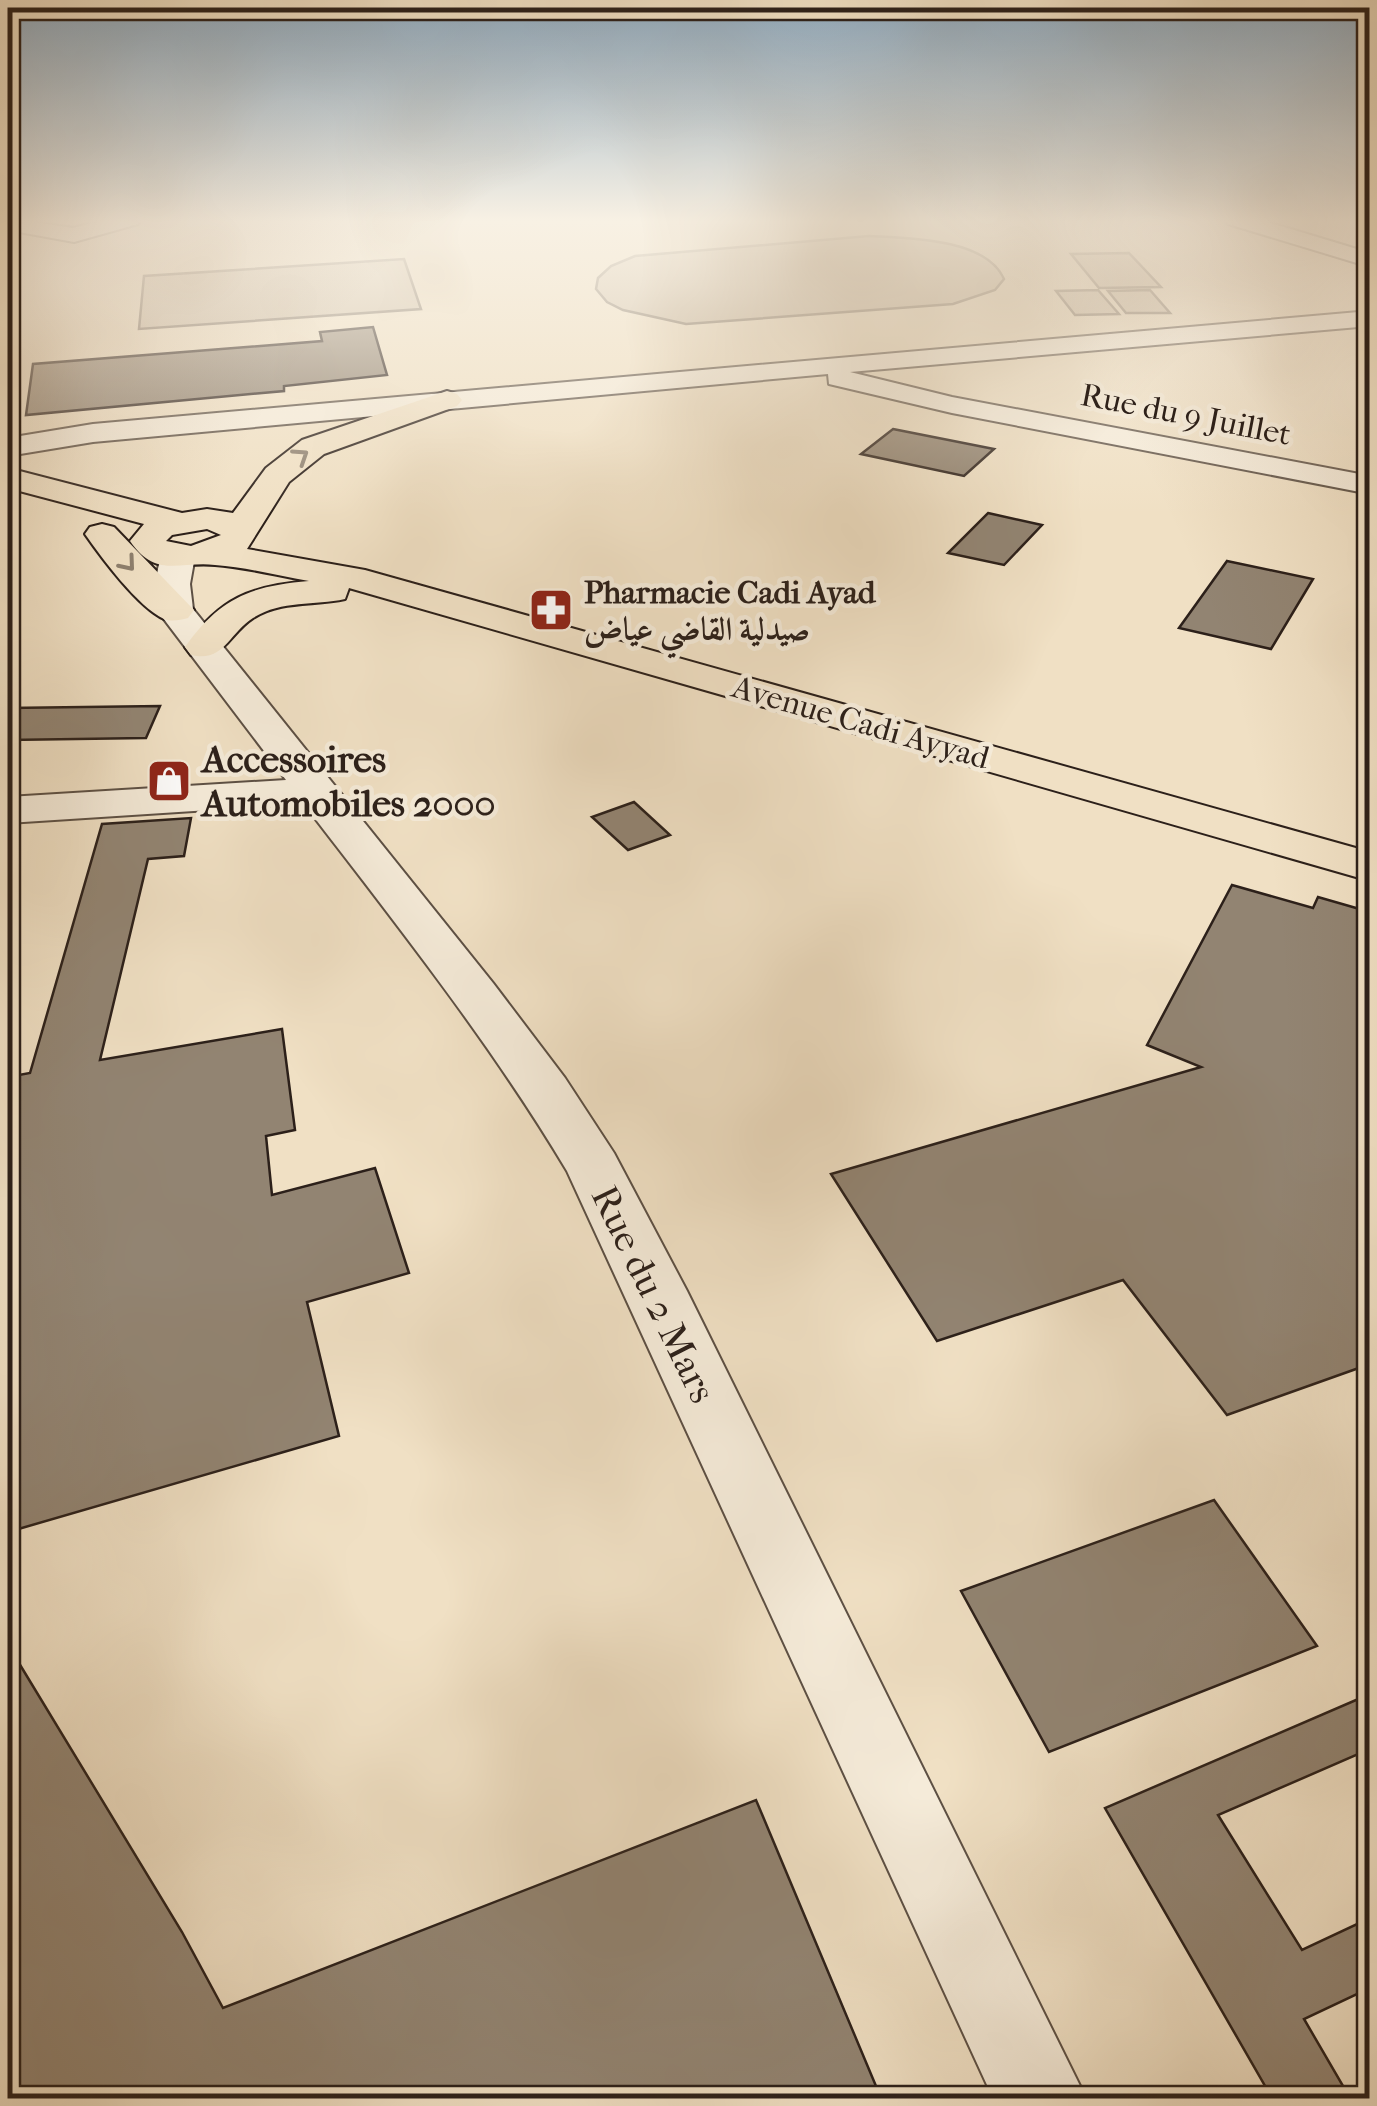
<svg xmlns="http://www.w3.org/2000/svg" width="1377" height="2106" viewBox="0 0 1377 2106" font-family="'IM FELL French Canon',Amiri,serif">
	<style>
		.green { fill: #cfbfa7; stroke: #7e7060; stroke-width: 2.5 }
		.building { fill: #928472; stroke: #2c201a; stroke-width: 2.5 }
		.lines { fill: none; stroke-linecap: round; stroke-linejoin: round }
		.minor-casing { stroke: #5d5044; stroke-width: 4 }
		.major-casing { stroke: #2c201a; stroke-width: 4 }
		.minor { fill: #f5ebd9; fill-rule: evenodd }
		.major { fill: #f0e0c4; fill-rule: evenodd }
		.oneway { stroke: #8e806f }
		.labels { text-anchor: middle; stroke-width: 9; stroke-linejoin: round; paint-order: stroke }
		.far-street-label { font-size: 32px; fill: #2c201a; stroke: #f5ebd9 }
		.far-poi-label { font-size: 32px; font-weight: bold; fill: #2c201a; stroke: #f5ebd9; text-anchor: start }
		.poi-label { font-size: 38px; font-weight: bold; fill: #2c201a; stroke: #f5ebd9; text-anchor: start }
		.street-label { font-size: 38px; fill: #2c201a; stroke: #f5ebd9 }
	</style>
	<rect width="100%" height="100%" fill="#f0e0c4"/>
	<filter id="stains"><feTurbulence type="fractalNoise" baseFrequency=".002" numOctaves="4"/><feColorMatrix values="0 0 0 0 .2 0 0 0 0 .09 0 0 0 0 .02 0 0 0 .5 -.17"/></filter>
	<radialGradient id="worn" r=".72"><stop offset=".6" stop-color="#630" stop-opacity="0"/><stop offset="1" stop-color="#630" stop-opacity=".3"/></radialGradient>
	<path class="green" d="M869,236C908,238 986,238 1004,279L995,290L953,304L686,324L623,310L607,302L596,289L598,278L611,266L635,256Z
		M1129,253L1161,287L1099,288L1071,254Z
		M404,259L421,309L139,329L144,276Z
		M1098,290L1119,314L1075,315L1056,291Z
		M1150,290L1170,313H1126L1108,291Z"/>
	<path class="building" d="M373,327L387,375L284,386V391L26,415L33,364L322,341L320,332Z
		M893,429L994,449L964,476L861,454Z
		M988,513L1042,525L1004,565L948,553Z
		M1227,561L1313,579L1271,649L1179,628Z
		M160,706L146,738L8,740V708Z
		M634,802L670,835L628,850L592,817Z
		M191,818L184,856L148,859L100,1060L282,1029L295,1130L266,1136L272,1195L375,1168L409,1273L307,1302L339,1436L8,1532V1077L30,1073L102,824Z
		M1232,885L1313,908L1318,897L1370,912V1364L1227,1415L1123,1280L937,1341L831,1174L1201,1067L1147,1045Z
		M1214,1500L1317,1646L1049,1752L961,1591Z
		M8,1645L182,1932L223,2008L756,1800L881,2098H8Z
		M1370,1694V1749L1218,1815L1302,1950L1370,1918V1988L1304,2019L1350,2098H1272L1105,1808Z"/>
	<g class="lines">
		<defs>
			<path id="minor" d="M106,219H141L138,224L74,242L19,232L16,227L27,221L73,228Z
				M1225,219H1258L1370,253V267L1228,224Z
				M1370,311V326L850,372L952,397L1370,476V494L952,413L829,384L828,374L93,442L8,456V438L93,424Z
				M178,546L190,549L195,556L190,584L193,609L493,983L565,1078L614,1153L687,1291L1086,2098H993L567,1171C490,1042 396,924 304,804L8,823V797L286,780L157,610C156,589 154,567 166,549Z"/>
			<path id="major" d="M447,391L457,394L462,400L457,406L324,454L289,482L247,549L365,570L1370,852V881L349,588L345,599C314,606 281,600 253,618C228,634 224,663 191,655L185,647C220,598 250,586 309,581C278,576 246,567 215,565C179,561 156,579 130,541L144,524L8,488V468L182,513L207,509L233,513L266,468L302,440ZM207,529L221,535L191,546L166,541L172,535Z
				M102,524L114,527L194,610L188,618C180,620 172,622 164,619C138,607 101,557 85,534L90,527Z"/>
		</defs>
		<use href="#minor" class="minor-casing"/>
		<use href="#major" class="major-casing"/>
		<use href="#minor" class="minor"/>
		<use href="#major" class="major"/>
	</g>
	<defs><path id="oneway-chevron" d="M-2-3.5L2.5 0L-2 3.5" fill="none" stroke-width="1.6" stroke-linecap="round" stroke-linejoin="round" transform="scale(2.5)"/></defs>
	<g class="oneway">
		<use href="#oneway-chevron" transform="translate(301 456) rotate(-33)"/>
		<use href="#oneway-chevron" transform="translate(128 564) rotate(50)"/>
	</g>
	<linearGradient id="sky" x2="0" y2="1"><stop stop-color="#90acc2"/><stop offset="0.43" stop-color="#f8f1e4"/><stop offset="1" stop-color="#f8f1e4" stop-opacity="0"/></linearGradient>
	<rect width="1377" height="514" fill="url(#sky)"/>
	<defs>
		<symbol id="pharmacy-square" viewBox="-11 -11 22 22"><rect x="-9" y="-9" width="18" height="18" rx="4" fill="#8f2418" stroke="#f5ebd9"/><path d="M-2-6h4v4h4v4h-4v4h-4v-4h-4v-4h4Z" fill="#fff"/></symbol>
		<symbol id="shop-square" viewBox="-11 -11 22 22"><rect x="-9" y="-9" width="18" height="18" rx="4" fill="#8f2418" stroke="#f5ebd9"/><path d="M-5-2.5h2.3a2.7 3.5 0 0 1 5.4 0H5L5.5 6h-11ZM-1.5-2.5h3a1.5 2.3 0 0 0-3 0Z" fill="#fff"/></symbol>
	</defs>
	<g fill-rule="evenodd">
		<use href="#pharmacy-square" x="526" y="585" width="50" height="50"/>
		<use href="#shop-square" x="144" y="756" width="50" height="50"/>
	</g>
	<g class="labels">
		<g class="far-street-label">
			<text transform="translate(1186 414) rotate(11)" y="11">Rue du 9 Juillet</text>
			<text transform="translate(861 722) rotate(16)" y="11">Avenue Cadi Ayyad</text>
		</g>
		<g class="far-poi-label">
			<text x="584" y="603">Pharmacie Cadi Ayad<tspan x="584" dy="37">صيدلية القاضي عياض</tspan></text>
		</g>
		<g class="poi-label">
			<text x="202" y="772">Accessoires<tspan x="202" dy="44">Automobiles 2000</tspan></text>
		</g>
		<g class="street-label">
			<text transform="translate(654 1294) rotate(64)" y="13">Rue du 2 Mars</text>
		</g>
	</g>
	<rect width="1377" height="2106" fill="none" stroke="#f0e0c4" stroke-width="40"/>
	<rect x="10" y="10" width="1357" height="2086" fill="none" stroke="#2c201a" stroke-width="5"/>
	<rect x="20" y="20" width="1337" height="2066" fill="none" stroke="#2c201a" stroke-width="2.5"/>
	<rect width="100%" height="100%" filter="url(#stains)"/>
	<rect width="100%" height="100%" fill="url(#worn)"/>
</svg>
